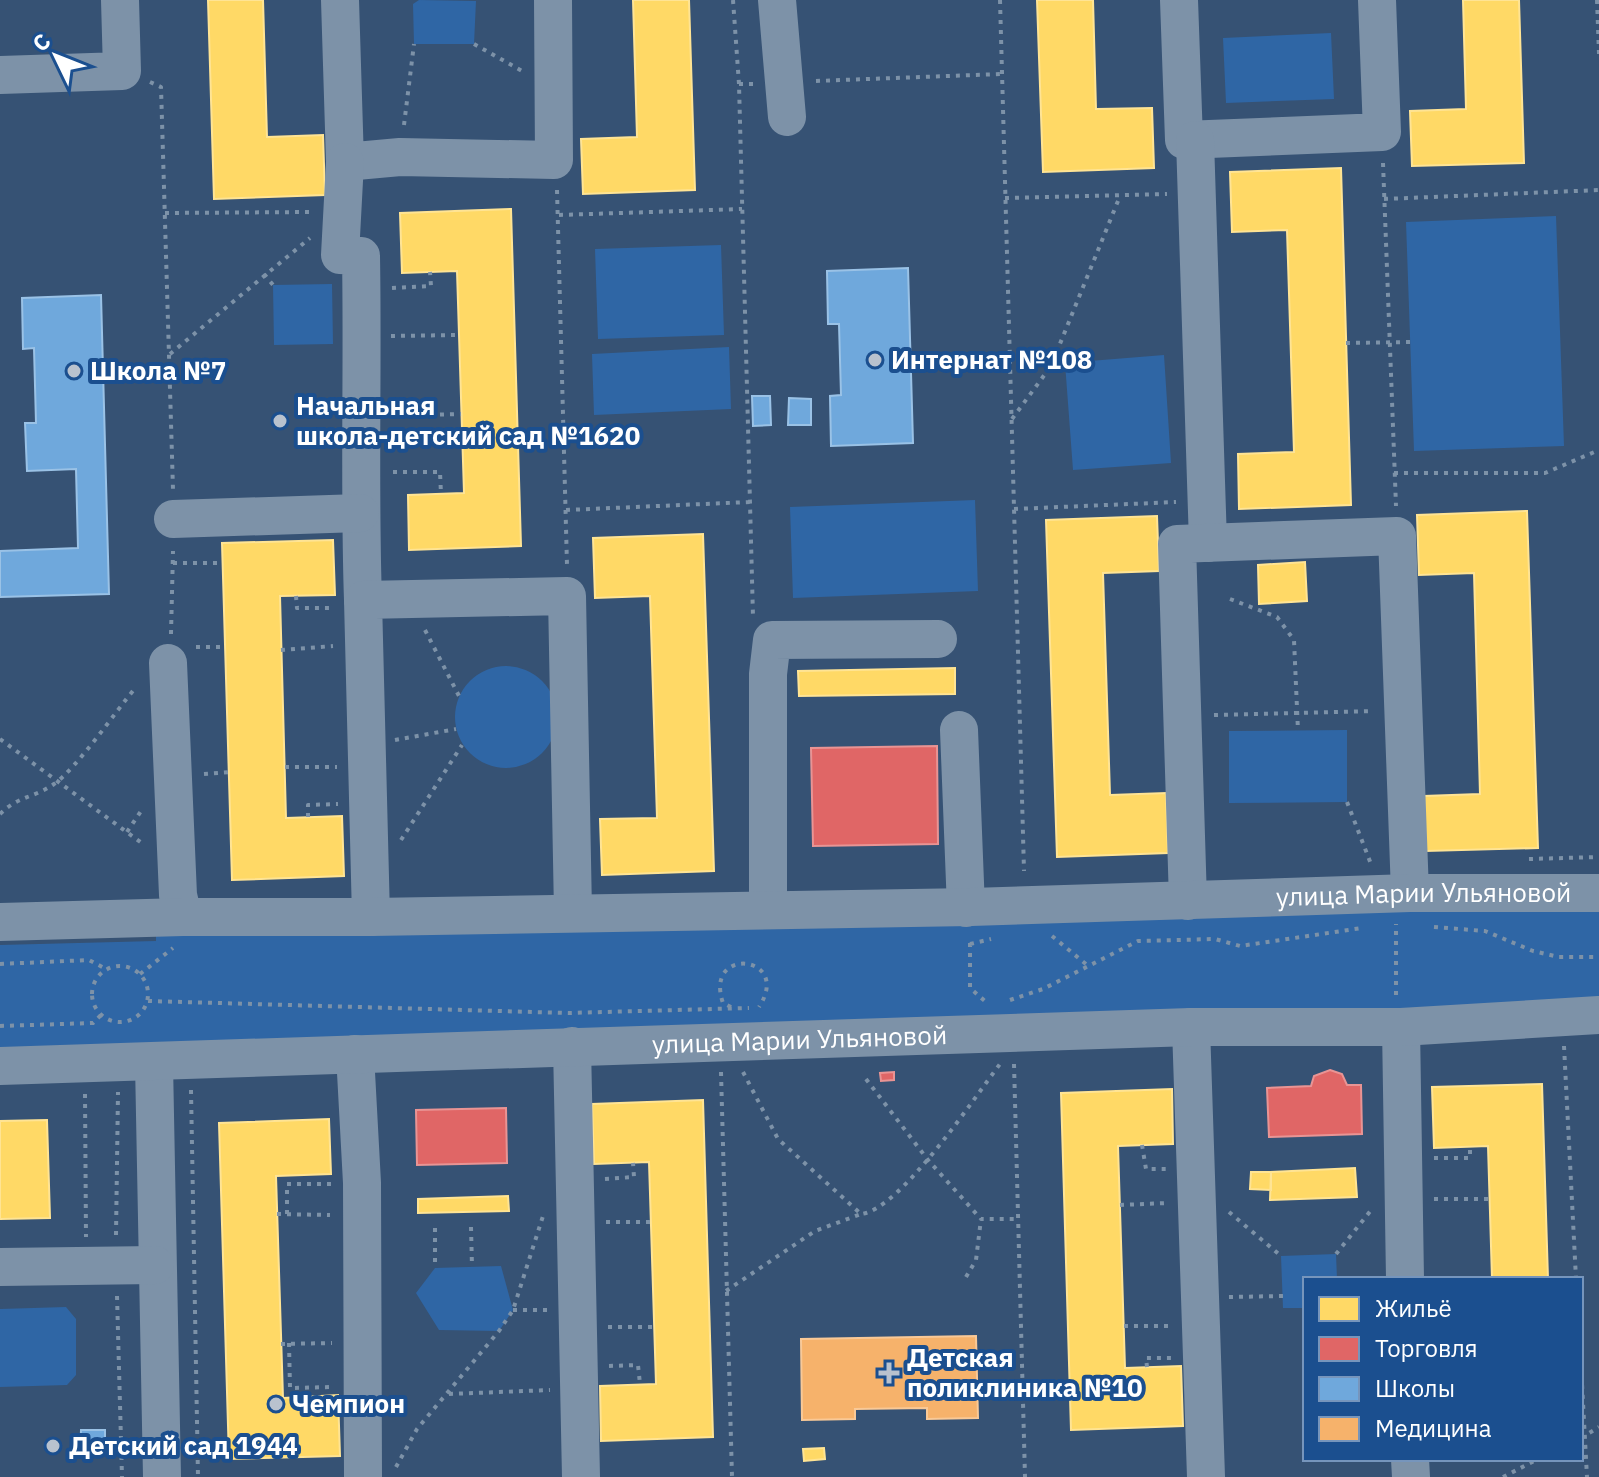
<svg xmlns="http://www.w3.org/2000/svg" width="1599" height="1477" viewBox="0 0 1599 1477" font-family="'IBM Plex Sans',sans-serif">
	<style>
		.green { fill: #2f66a5 }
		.homes { fill: #ffd966; stroke: #ffe494; stroke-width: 2 }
		.shops { fill: #e06666; stroke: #e99494; stroke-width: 2 }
		.schools { fill: #6fa8dc; stroke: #9ac2e6; stroke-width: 2 }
		.health { fill: #f6b26b; stroke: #f9c997; stroke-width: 2 }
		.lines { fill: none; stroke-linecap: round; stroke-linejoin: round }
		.path { stroke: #7d92a8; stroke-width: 4; stroke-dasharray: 4 6; stroke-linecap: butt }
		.minor { stroke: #7d92a8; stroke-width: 38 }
		.poi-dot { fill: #b9c2ce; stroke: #1b4f8f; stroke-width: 3 }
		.labels { text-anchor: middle; stroke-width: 8; stroke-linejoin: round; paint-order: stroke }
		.poi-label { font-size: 26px; font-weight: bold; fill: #fff; stroke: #1b4f8f; text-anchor: start }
		.street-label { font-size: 26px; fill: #fff; stroke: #1b4f8f }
	</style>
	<rect width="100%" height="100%" fill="#365274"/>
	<path class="green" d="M419,0L476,1L474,44H414L413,4Z
		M1331,33L1334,99L1226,103L1223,38Z
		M1556,216L1564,446L1414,451L1406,222Z
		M721,245L724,335L598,339L595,249Z
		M332,284L333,344L274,345L273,285Z
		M729,347L731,409L594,415L592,354Z
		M1164,355L1171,463L1073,470L1065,363Z
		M975,500L978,591L793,598L790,507Z
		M455 717a51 51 0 1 1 102 0a51 51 0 1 1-102 0Z
		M1347,730V802L1229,803V731Z
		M1599,903V1014L0,1056V945L156,941V933Z
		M1336,1254L1337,1279H1305V1308H1283L1281,1256Z
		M501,1266L513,1310L499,1331L439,1330L416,1293L435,1268Z
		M66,1307L76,1319V1375L67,1385L0,1387V1309Z"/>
	<path class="homes" d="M208,0H263L267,137L323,135L325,195L214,199Z
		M633,0H689L695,190L583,194L581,139L637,137Z
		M1037,0H1093L1096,109L1152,108L1154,168L1043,172Z
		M1463,0H1519L1524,163L1412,166L1410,111L1466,109Z
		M1341,168L1351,505L1239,509L1238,454L1294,452L1287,230L1232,232L1230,172Z
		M511,209L521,546L409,550L408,495L464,493L457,271L402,273L400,213Z
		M1527,511L1538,848L1426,851L1424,796L1480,794L1474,573L1419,575L1417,515Z
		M1157,516L1159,571L1103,573L1110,795L1166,793L1168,853L1057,857L1046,520Z
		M703,534L714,871L602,875L600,819L657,818L650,596L595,598L593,538Z
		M333,540L335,595L280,596L286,818L342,816L344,876L232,880L222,543Z
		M1305,562L1307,601L1259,604L1258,565Z
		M955,668V694L799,696L798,671Z
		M1542,1084L1548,1279H1492L1488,1146L1434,1148L1432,1087Z
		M1172,1089L1173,1144L1118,1146L1125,1368L1181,1366L1183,1426L1071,1430L1061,1093Z
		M703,1100L713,1437L601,1441L600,1386L656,1384L649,1162L594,1164L592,1104Z
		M329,1119L331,1174L276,1176L283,1398L338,1395L340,1456L229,1459L219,1123Z
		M47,1120L50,1218L0,1219V1121Z
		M1355,1168L1357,1197L1270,1200L1271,1172Z
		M1251,1172H1271V1190L1250,1189Z
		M508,1196L509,1211L418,1213V1199Z
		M824,1448L825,1459L804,1461L803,1449Z"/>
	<path class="shops" d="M937,746L938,844L813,846L811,748Z
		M1330,1070L1342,1074L1347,1085H1361L1362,1134L1269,1137L1267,1088L1311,1086L1314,1076Z
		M894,1072V1080L881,1081L880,1073Z
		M506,1108L507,1163L417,1165L416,1110Z"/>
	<path class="schools" d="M908,268L913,443L831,446L830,396L841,395L839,324H828L827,271Z
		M101,295L109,594L0,597V551L78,548L76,469L27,471L25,423H36L34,348L23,349L22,298Z
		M752,396H770L771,425L753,426Z
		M789,398L811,399V425H788Z
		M81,1430H105V1455H80Z"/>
	<path class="health" d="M976,1336L978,1418L927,1419V1408L855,1409V1419L802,1420L801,1339Z"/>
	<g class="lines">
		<path class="path" d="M733,0L739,84L753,617
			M1000,0L1024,871
			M1597,0L1599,54
			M474,44L524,72
			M816,81L1002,74
			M150,82L161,87L173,490
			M739,84H756
			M404,125L414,44
			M1383,163L1396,506
			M557,190L567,565
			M1005,198L1167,194
			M1384,199L1599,190
			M165,213L313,212
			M559,215L742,209
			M264,274L273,285
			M392,288L431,286L430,272
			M391,336L459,335
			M1346,343L1410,342
			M170,354L310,238
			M992,361L1009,359
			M390,416L461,414
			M1012,419L1051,366L1120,196
			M393,472H440L441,494
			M1394,473H1545L1599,450
			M1014,509L1176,502
			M566,510L750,502
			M173,563H223
			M296,596L297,608H332
			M1230,599L1277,617L1294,640L1298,731
			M425,630L459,696
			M171,634L173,551
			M196,647H226
			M281,650L333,646
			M1214,715L1373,711
			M0,739L143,844
			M395,740L456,729
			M285,767H337
			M204,774L230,772
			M1347,802L1371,864
			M0,814C18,796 34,798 54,784C77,768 116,711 136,687
			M308,817V805L338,804
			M127,832L143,808
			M401,840L462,745
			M1529,859L1599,857
			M1434,927L1485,931L1533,951L1559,957H1599
			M1052,936L1087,965
			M970,943V988L986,1002
			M970,944L991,939
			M0,964L89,960L106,969
			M92 994a28 28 0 1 1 56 0a28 28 0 1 1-56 0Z
			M140,974L173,948
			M1396,995V924
			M1010,1000L1043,989L1138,941L1215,939L1240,946L1362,928
			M148,1001L568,1013L749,1008
			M731,1007L723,1003C703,945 793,955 759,1007
			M0,1026L93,1023L101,1015
			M1564,1046L1576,1279
			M1014,1064L1025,1477
			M721,1072L732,1477
			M743,1072L778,1139L861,1214C900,1210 974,1098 1000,1064
			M866,1079L928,1160L981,1219H1017
			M191,1090L198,1477
			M85,1094L86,1237
			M1142,1145L1146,1169H1166
			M1434,1158H1470V1147
			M605,1179L634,1177L633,1163
			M1434,1199H1490
			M1120,1205L1167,1203
			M1229,1212L1281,1256
			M277,1214L330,1215
			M287,1214V1184H331
			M606,1222H651
			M471,1227L472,1267
			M435,1228V1268
			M116,1235L118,1092
			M1336,1254L1372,1209
			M966,1277L976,1260L981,1219
			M726,1291L815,1231L861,1214
			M117,1296L122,1477
			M1229,1297L1283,1296
			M513,1310H547
			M1124,1326H1172
			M608,1327H654
			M289,1343L290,1388L331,1387
			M281,1344L332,1343
			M1581,1365L1587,1477
			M609,1366L638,1365L640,1384
			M1147,1367L1146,1358H1173
			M449,1394L550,1390
			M1581,1438L1599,1427
			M396,1467L417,1429L499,1331L513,1310L543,1216
			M1503,1477L1538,1459"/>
		<g class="minor">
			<path d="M340,0L345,162L400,157L554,160L553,0"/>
			<path d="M777,0L787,117"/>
			<path d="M1179,0L1184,140L1382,132L1377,0"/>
			<path d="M0,75L122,71L120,0"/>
			<path d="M1195,140L1208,543"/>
			<path d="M345,162L340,255L361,256C363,371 359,485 363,600"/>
			<path d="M173,519L360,513"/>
			<path d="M168,663L178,895L183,917"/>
			<path d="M959,730L966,908"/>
			<path d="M1188,901L1177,544L1397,536L1410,893"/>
			<path d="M768,910V674L772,640L938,639"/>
			<path d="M371,917L363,600L567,596L573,912"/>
			<path id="s1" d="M0,922L183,917H371L971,907L1410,893H1599"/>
			<path d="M1191,1027L1206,1477"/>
			<path d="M1401,1027L1405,1279"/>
			<path d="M572,1046L581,1477"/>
			<path d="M355,1054L362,1183L363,1477"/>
			<path d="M154,1063L162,1477"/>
			<path id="s2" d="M0,1066L1191,1027H1401L1599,1015"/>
			<path d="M0,1267L155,1265"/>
			<path d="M1410,1459L1411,1477"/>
		</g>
	</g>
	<g class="poi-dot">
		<circle cx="875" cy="360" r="8"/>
		<circle cx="74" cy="371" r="8"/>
		<circle cx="280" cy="421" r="8"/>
		<path d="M885 1361h8v8h8v8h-8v8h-8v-8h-8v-8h8z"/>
		<circle cx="276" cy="1404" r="8"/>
		<circle cx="53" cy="1446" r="8"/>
	</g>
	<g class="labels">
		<g class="poi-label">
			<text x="891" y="369">Интернат №108</text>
			<text x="90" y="380">Школа №7</text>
			<text x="296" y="415">Начальная<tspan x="296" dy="30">школа-детский сад №1620</tspan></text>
			<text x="907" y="1367">Детская<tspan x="907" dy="30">поликлиника №10</tspan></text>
			<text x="292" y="1413">Чемпион</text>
			<text x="69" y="1455">Детский сад 1944</text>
		</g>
		<g class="street-label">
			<text dy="9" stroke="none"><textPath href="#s1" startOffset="1424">улица Марии Ульяновой</textPath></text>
			<text dy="9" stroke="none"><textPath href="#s2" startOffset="800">улица Марии Ульяновой</textPath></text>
		</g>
	</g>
	<rect x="1303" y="1277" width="280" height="184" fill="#1b4f8f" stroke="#7695bc" stroke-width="2"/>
	<rect x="1319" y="1297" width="40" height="24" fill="#ffd966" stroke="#7695bc" stroke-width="2"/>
	<text x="1375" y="1317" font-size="24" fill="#ffffff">Жильё</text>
	<rect x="1319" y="1337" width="40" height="24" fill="#e06666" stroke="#7695bc" stroke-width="2"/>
	<text x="1375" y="1357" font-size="24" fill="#ffffff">Торговля</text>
	<rect x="1319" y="1377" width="40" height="24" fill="#6fa8dc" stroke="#7695bc" stroke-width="2"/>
	<text x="1375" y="1397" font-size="24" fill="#ffffff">Школы</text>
	<rect x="1319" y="1417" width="40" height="24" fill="#f6b26b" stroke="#7695bc" stroke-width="2"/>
	<text x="1375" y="1437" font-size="24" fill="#ffffff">Медицина</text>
	<g transform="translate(56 56) rotate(313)" stroke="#1b4f8f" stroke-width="6" paint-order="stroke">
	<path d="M0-6L14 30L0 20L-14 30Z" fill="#ffffff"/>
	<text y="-12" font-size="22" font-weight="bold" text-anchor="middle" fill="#ffffff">С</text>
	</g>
</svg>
